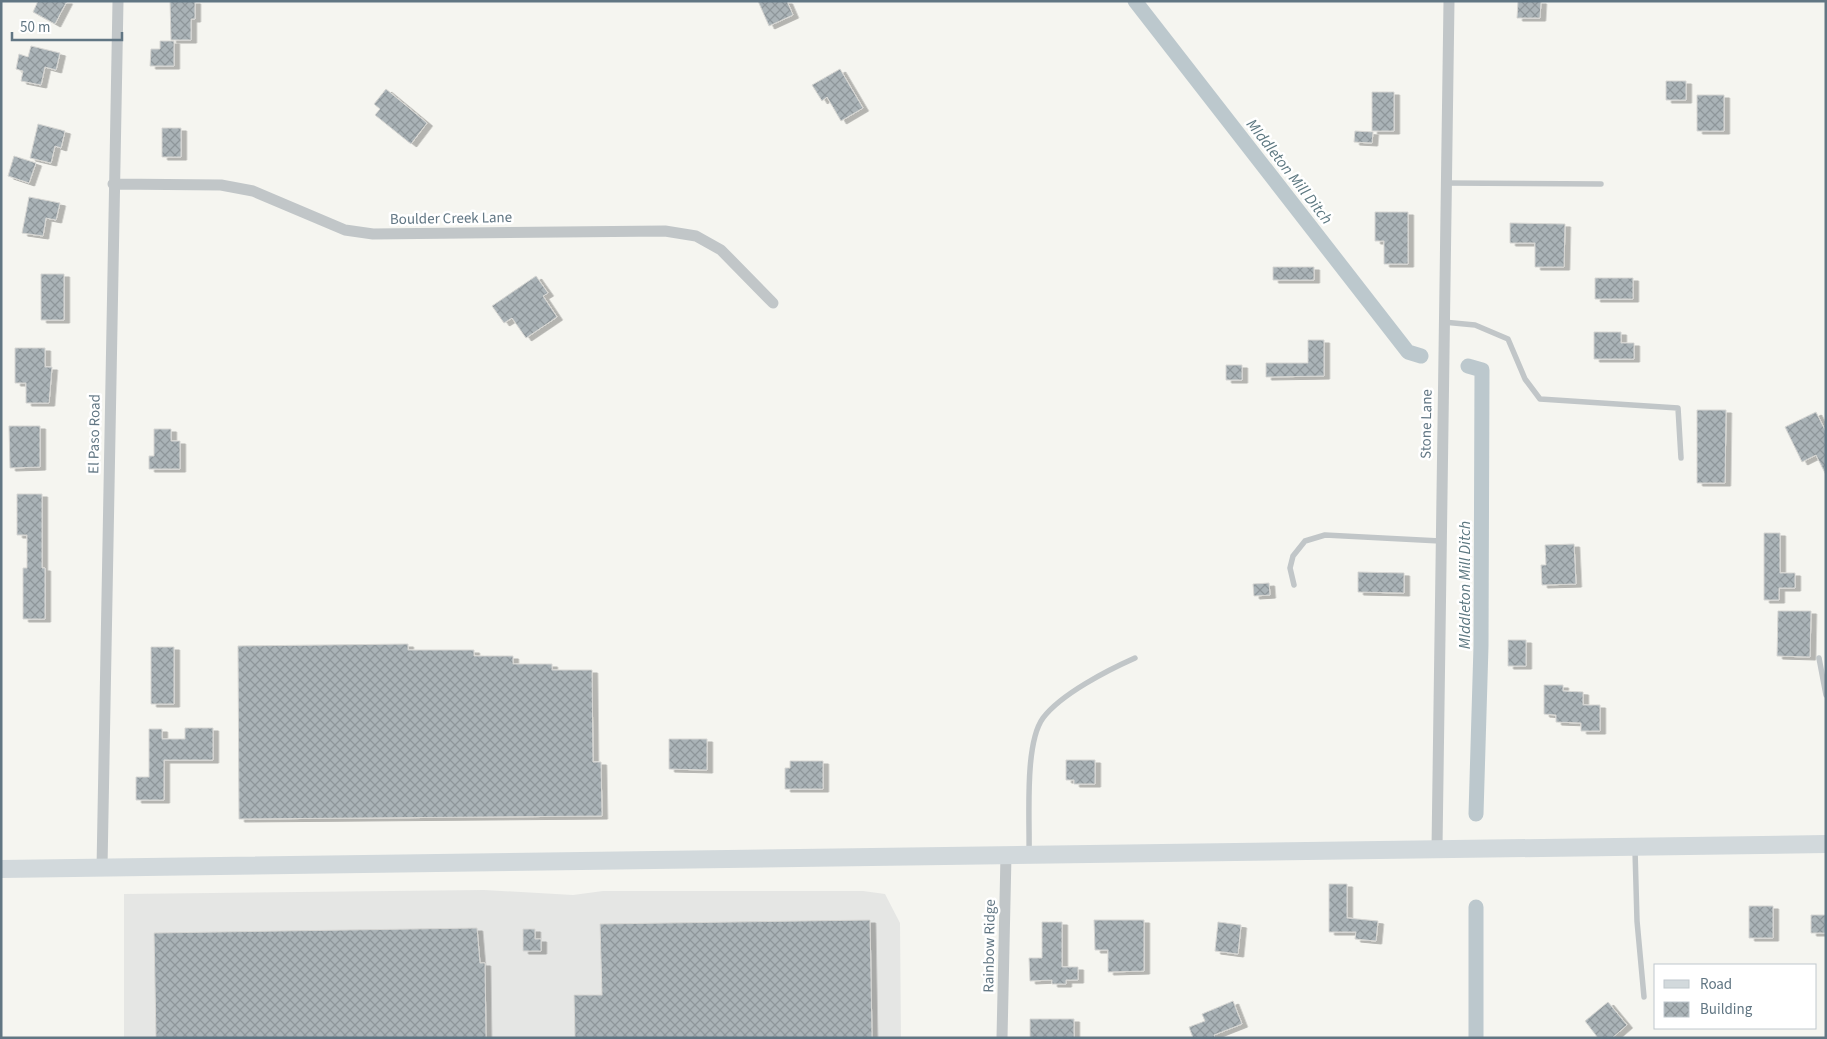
<svg xmlns="http://www.w3.org/2000/svg" width="1827" height="1039" viewBox="0 0 1827 1039" font-family="'Source Sans 3',sans-serif">
	<style>
		.built { fill: #e5e6e4 }
		.lines { fill: none; stroke-linecap: round; stroke-linejoin: round }
		.canal { stroke: #bcc8cd; stroke-width: 15 }
		.building { fill: url(#building-cross-hatch); stroke: #d6d6d3; filter: url(#shadow) }
		.lane { stroke: #c1c6c8; stroke-width: 5.5 }
		.street { stroke: #c1c6c8; stroke-width: 11 }
		.primary { stroke: #d2d9dc; stroke-width: 18 }
		.labels { text-anchor: middle; stroke-width: 5; stroke-linejoin: round; paint-order: stroke }
		.street-label { font-size: 15px; fill: #617683; stroke: #fff }
		.water-label { font-size: 16px; font-style: italic; fill: #5d7881; stroke: #fff }
	</style>
	<defs>
		<pattern id="building-cross-hatch" width="8" height="8" patternUnits="userSpaceOnUse" patternTransform="scale(1.25)"><rect width="8" height="8" fill="#aab3b7"/><path d="M0 0l8 8M0 8l8-8" fill="none" stroke="#8e969a"/></pattern>
		<filter id="shadow"><feDropShadow dx="5.5" dy="3" stdDeviation="0" flood-color="#0004"/></filter>
	</defs>
	<rect width="100%" height="100%" fill="#f5f5f0"/>
	<path class="built" d="M484,890L573,895L603,891H863L885,894L900,923L901,1038H124V894Z"/>
	<g class="lines">
		<path class="canal" d="M1135,1L1408,352L1421,356
			M1468,366L1482,370L1481,646L1476,814
			M1476,907V1038"/>
	</g>
	<path class="building" d="M38,1H67L55,24L33,12Z
		M170,1H195V19H191V40H171Z
		M758,1H787L793,15L769,26Z
		M1518,1H1541L1540,18H1517Z
		M160,41H174V66H150L151,49H160Z
		M31,46L60,53L56,70L45,67L41,85L21,81L23,71L16,69L19,54L28,57Z
		M840,69L863,108L841,121L827,97L822,101L812,85Z
		M1666,81H1686V100H1666Z
		M386,89L427,123L411,144L375,115L380,109L374,104Z
		M1372,92H1394V131H1372Z
		M1697,95H1724V131H1697Z
		M38,124L65,131L61,148L55,146L51,163L30,158Z
		M162,128H181V157H162Z
		M1355,131L1373,132L1372,143L1354,142Z
		M14,156L36,163L29,183L8,176Z
		M29,197L60,203L56,220L46,218L43,236L22,233Z
		M1375,212H1408V264H1384V241H1375Z
		M1510,223L1565,224L1564,267H1535V243H1510Z
		M1273,267H1314V280H1273Z
		M41,274H64V320H41Z
		M536,276L548,293L543,296L557,317L526,338L512,318L504,323L492,306Z
		M1595,278H1633V299H1595Z
		M1594,332H1621V343H1634V359H1594Z
		M1308,340H1324V376L1266,377V363H1308Z
		M15,348H45V367H52L49,403H26V383H15Z
		M1226,365H1242V380H1226Z
		M1697,410H1726L1725,483H1697Z
		M1816,412L1826,432V475L1816,455L1802,462L1785,427Z
		M9,426H40V467L10,468Z
		M154,429H171V441H180V469H149V456H154Z
		M17,494H42V568H45V619H23V568H27V535H17Z
		M1764,533H1780V573H1795V588H1779V600H1764Z
		M1574,544L1576,584L1542,585L1541,565H1546L1545,545Z
		M1358,572L1404,573V593L1358,592Z
		M1269,583L1270,595L1254,596L1253,584Z
		M1778,611H1811L1810,657L1777,656Z
		M1508,640H1526V666H1508Z
		M408,644V650H474V656H513V664H552V670H592L593,762H601L602,816L239,819L238,646Z
		M151,647H174V704H151Z
		M1544,685H1563V691L1583,692V705H1600V731H1581V723L1556,722V715L1544,714Z
		M185,728H213V760H164V800H136V777H149V729H162V739H185Z
		M669,739H707V770L669,769Z
		M1066,760H1095V784H1074V780H1066Z
		M790,761H823V789H785V768H790Z
		M1329,884H1347V918L1378,921L1376,941L1355,939L1356,932H1329Z
		M1749,906H1773V938H1749Z
		M1811,915H1826V933H1811Z
		M870,920L872,1038H575L574,995H602L600,924Z
		M1094,920H1144V971L1108,972V950H1095Z
		M1042,922H1062V967H1078V980H1066V984H1052V980L1030,981L1029,958H1042Z
		M1218,922L1241,925L1238,954L1215,951Z
		M477,928L480,963H485L486,1038H156L154,933Z
		M523,929H535V939H541V951H523Z
		M1233,1001L1242,1024L1214,1035L1215,1038H1193L1189,1027L1205,1021L1202,1014Z
		M1608,1002L1627,1025L1612,1038H1598L1585,1021Z
		M1030,1019H1074V1038H1030Z"/>
	<g class="lines">
		<path class="lane" d="M1445,183L1601,184
			M1443,322L1475,325L1508,339L1525,379L1540,399L1678,408L1681,458
			M1294,585L1290,568L1293,556L1305,541L1325,535L1440,541
			M1819,658L1826,695
			M1635,850L1637,921L1644,997
			M1029,853C1030,820 1024,744 1043,718C1061,694 1108,670 1135,658"/>
		<path class="street" d="M113,184L221,185L253,191L345,230L373,234L665,231L696,236L721,250L773,303
			M1437,848L1449,1
			M102,868L118,1
			M1002,1038L1006,855"/>
		<path class="primary" d="M1,869L1826,844"/>
	</g>
	<g class="labels">
		<g class="street-label">
			<text transform="translate(451 218) rotate(-1)" y="5">Boulder Creek Lane</text>
			<text transform="translate(1426 424) rotate(-89)" y="5">Stone Lane</text>
			<text transform="translate(94 434) rotate(-89)" y="5">El Paso Road</text>
			<text transform="translate(989 946) rotate(-89)" y="5">Rainbow Ridge</text>
		</g>
		<g class="water-label">
			<text transform="translate(1290 171) rotate(52)" y="6">MIddleton Mill Ditch</text>
			<text transform="translate(1464 585) rotate(-90)" y="6">MIddleton Mill Ditch</text>
		</g>
	</g>
	<rect width="1827" height="1039" fill="none" stroke="#617683" stroke-width="5"/>
	<rect x="1654" y="964" width="162" height="65" fill="#ffffff" stroke="#c0c8cd"/>
	<rect x="1664" y="980" width="25" height="8" fill="#d2d9dc" stroke="#c0c8cd"/>
	<text x="1700" y="989" font-size="15" fill="#617683">Road</text>
	<rect x="1664" y="1002" width="25" height="15" fill="url(#building-cross-hatch)" stroke="#c0c8cd"/>
	<text x="1700" y="1014" font-size="15" fill="#617683">Building</text>
	<path d="M12 32v8h110v-8" fill="none" stroke="#617683" stroke-width="2.5"/>
	<text x="20" y="32" font-size="15" fill="#617683" stroke="#ffffff" stroke-width="4" paint-order="stroke">50 m</text>
</svg>
